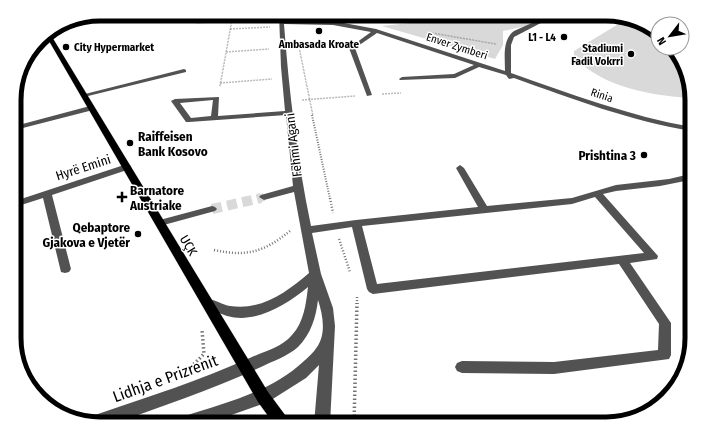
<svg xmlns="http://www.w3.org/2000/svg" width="706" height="438" viewBox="0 0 706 438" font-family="'Fira Sans Condensed',sans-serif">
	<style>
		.green { fill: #d9d9d9 }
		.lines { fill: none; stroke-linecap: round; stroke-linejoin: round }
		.minor-tunnel-far1 { stroke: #d9d9d9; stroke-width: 8; stroke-dasharray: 8 4; stroke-linecap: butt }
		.minor-tunnel { stroke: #d9d9d9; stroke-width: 10; stroke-dasharray: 10 5.5; stroke-linecap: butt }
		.major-casing { stroke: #dbdbdb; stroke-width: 1 }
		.path-far3 { stroke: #747474; stroke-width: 1.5; stroke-dasharray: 0.5 1; stroke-linecap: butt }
		.path-far2 { stroke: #747474; stroke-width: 2; stroke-dasharray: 1 1.5; stroke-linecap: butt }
		.path-far1 { stroke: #747474; stroke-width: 2.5; stroke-dasharray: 1 2; stroke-linecap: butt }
		.path { stroke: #747474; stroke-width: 3.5; stroke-dasharray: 1.5 2.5; stroke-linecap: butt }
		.minor { fill: #525252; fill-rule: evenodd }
		.major { fill: #000; fill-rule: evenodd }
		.poi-dot { fill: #000; stroke: #fff; stroke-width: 1.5 }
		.labels { text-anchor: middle; stroke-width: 3; stroke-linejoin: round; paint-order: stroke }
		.far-poi-label { font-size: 11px; font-weight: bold; fill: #000; stroke: #fff; text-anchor: end }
		.far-street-label { font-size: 11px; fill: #000; stroke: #fff }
		.poi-label { font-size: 13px; font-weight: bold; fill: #000; stroke: #fff; text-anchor: start }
		.street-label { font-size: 13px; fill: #000; stroke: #fff }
		.near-street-label { font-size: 16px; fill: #000; stroke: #fff }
		.rim { fill: none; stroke: #000; stroke-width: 5 }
	</style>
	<rect width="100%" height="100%" fill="#fff"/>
	<path class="green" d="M198,14H230L229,21L196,24Z
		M449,14H481L490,22L543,17L526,26L503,31V45L495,59L382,26L437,20L432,16Z
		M625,20L653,28L658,33V48H672L680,57L692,98C652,96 602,87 574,57V51Z"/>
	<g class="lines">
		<path class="minor-tunnel-far1" d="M257,199L264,197"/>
		<path class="minor-tunnel" d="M212,209L261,198"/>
		<defs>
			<path id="major" d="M49,32L268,392L288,419L291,424H274L258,402L45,34Z"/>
		</defs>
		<use href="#major" class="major-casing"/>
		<path class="path-far3" d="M395,22L428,19
			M230,29L270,27
			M432,33L496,44
			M299,47L313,116
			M226,52L269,49
			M220,83L272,79
			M220,86L233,14
			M382,94L401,93
			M302,100L355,96"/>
		<path class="path-far2" d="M312,115L330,199"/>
		<path class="path-far1" d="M330,198L333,213
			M339,239L350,272
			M214,250C247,257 264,252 290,231
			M357,304V296"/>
		<path class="path" d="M188,370L204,354L202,330
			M354,424L357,303"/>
		<path class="minor" d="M279,14H283L284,21H333L376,29L505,71C505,57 502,40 514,31L552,14H558L514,37L511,45V73C571,94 629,116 692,127V131C630,121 573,99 514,78L509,79L506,75L479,67L455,78L400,80L399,79L402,77L454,74L474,65L377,33L355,48L372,95L367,96L349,48L371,32L333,25L284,24C289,91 297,159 311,226L356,220L478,207L456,168L460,165L464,168L487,206L572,198L616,185L669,179L686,175L692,177V184L685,181L660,186L616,191L603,194L658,256L657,259L630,263L671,323V355L669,359L554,374L462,373L457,371L455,367L457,363L462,361L554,362L658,350L659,324L619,264L373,294L369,292L367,289L352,227L312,233L321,274L333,308L335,326L330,424H314L319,365L306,378L268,402L206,424H177L180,419L185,416C227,402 271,392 304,361C311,355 318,348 321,339C325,327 322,312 318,300C316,317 311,334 298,347C288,356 273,361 261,367C213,389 163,406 113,424H100L88,421L90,418L95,415C148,397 201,380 252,357C266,351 282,347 292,335C304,322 306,304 308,287C286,305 256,324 227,316C219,313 211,310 204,306L202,303L204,300C213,297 221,305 230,306C261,311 287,292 309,273L294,192L264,200L259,197L261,195L293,186L286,115L189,122H186L171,101L175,99L219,97L218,116L285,111L281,67ZM213,100L211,116L191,118L180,103ZM595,197L644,253L377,284L362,226L572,204Z
			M511,14H533L531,15L491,18L489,17Z
			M184,69L186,70V72L84,97L81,95Z
			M90,106L94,108L93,110L15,130V126Z
			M127,164L130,165L131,167L130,169L52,195L71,269L69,272L65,273L61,272L43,198L15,207V201Z
			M212,206L215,207L217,209L215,211L160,226L155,223L156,221Z"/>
		<use href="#major" class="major"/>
	</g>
	<g class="poi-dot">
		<circle cx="319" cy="31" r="4"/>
		<circle cx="564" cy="37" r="4"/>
		<circle cx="66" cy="47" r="4"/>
		<circle cx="631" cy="54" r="4"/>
		<circle cx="130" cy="143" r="4"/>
		<circle cx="644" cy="155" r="4"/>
		<path d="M120 191h4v4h4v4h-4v4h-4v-4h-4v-4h4z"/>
		<circle cx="138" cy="234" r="4"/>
	</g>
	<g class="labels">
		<g class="far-poi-label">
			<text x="556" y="41">L1 - L4</text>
			<text x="319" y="48" text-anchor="middle">Ambasada Kroate</text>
			<text x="74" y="51" text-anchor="start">City Hypermarket</text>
			<text x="623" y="52">Stadiumi<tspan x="623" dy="13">Fadil Vokrri</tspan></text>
		</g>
		<g class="far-street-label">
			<text transform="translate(457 46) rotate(18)" y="4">Enver Zymberi</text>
			<text transform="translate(602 95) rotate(18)" y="4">Rinia</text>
		</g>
		<g class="poi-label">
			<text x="138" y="141">Raiffeisen<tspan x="138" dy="15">Bank Kosovo</tspan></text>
			<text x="636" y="160" text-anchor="end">Prishtina 3</text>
			<text x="130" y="195">Barnatore<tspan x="130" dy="15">Austriake</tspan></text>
			<text x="130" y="232" text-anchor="end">Qebaptore<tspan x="130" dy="15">Gjakova e Vjetër</tspan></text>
		</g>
		<g class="street-label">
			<text transform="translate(293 145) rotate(-97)" y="5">Fehmi Agani</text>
			<text transform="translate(83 167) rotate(-18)" y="5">Hyrë Emini</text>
			<text transform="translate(189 245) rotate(59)" y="5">UÇK</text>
		</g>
		<g class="near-street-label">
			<text transform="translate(165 378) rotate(-20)" y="6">Lidhja e Prizrenit</text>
		</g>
	</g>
	<path d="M0 0H706V438H0ZM100 21H606A79 79 0 0 1 685 100V338A79 79 0 0 1 606 417H100A79 79 0 0 1 21 338V100A79 79 0 0 1 100 21Z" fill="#fff" fill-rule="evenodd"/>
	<path class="rim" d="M100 21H606A79 79 0 0 1 685 100V338A79 79 0 0 1 606 417H100A79 79 0 0 1 21 338V100A79 79 0 0 1 100 21Z"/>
	<g transform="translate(670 36) rotate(239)"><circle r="19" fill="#ffffff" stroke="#999999"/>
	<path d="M0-3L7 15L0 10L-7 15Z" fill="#000000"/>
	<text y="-6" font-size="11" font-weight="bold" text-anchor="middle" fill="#000000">N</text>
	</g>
</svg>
